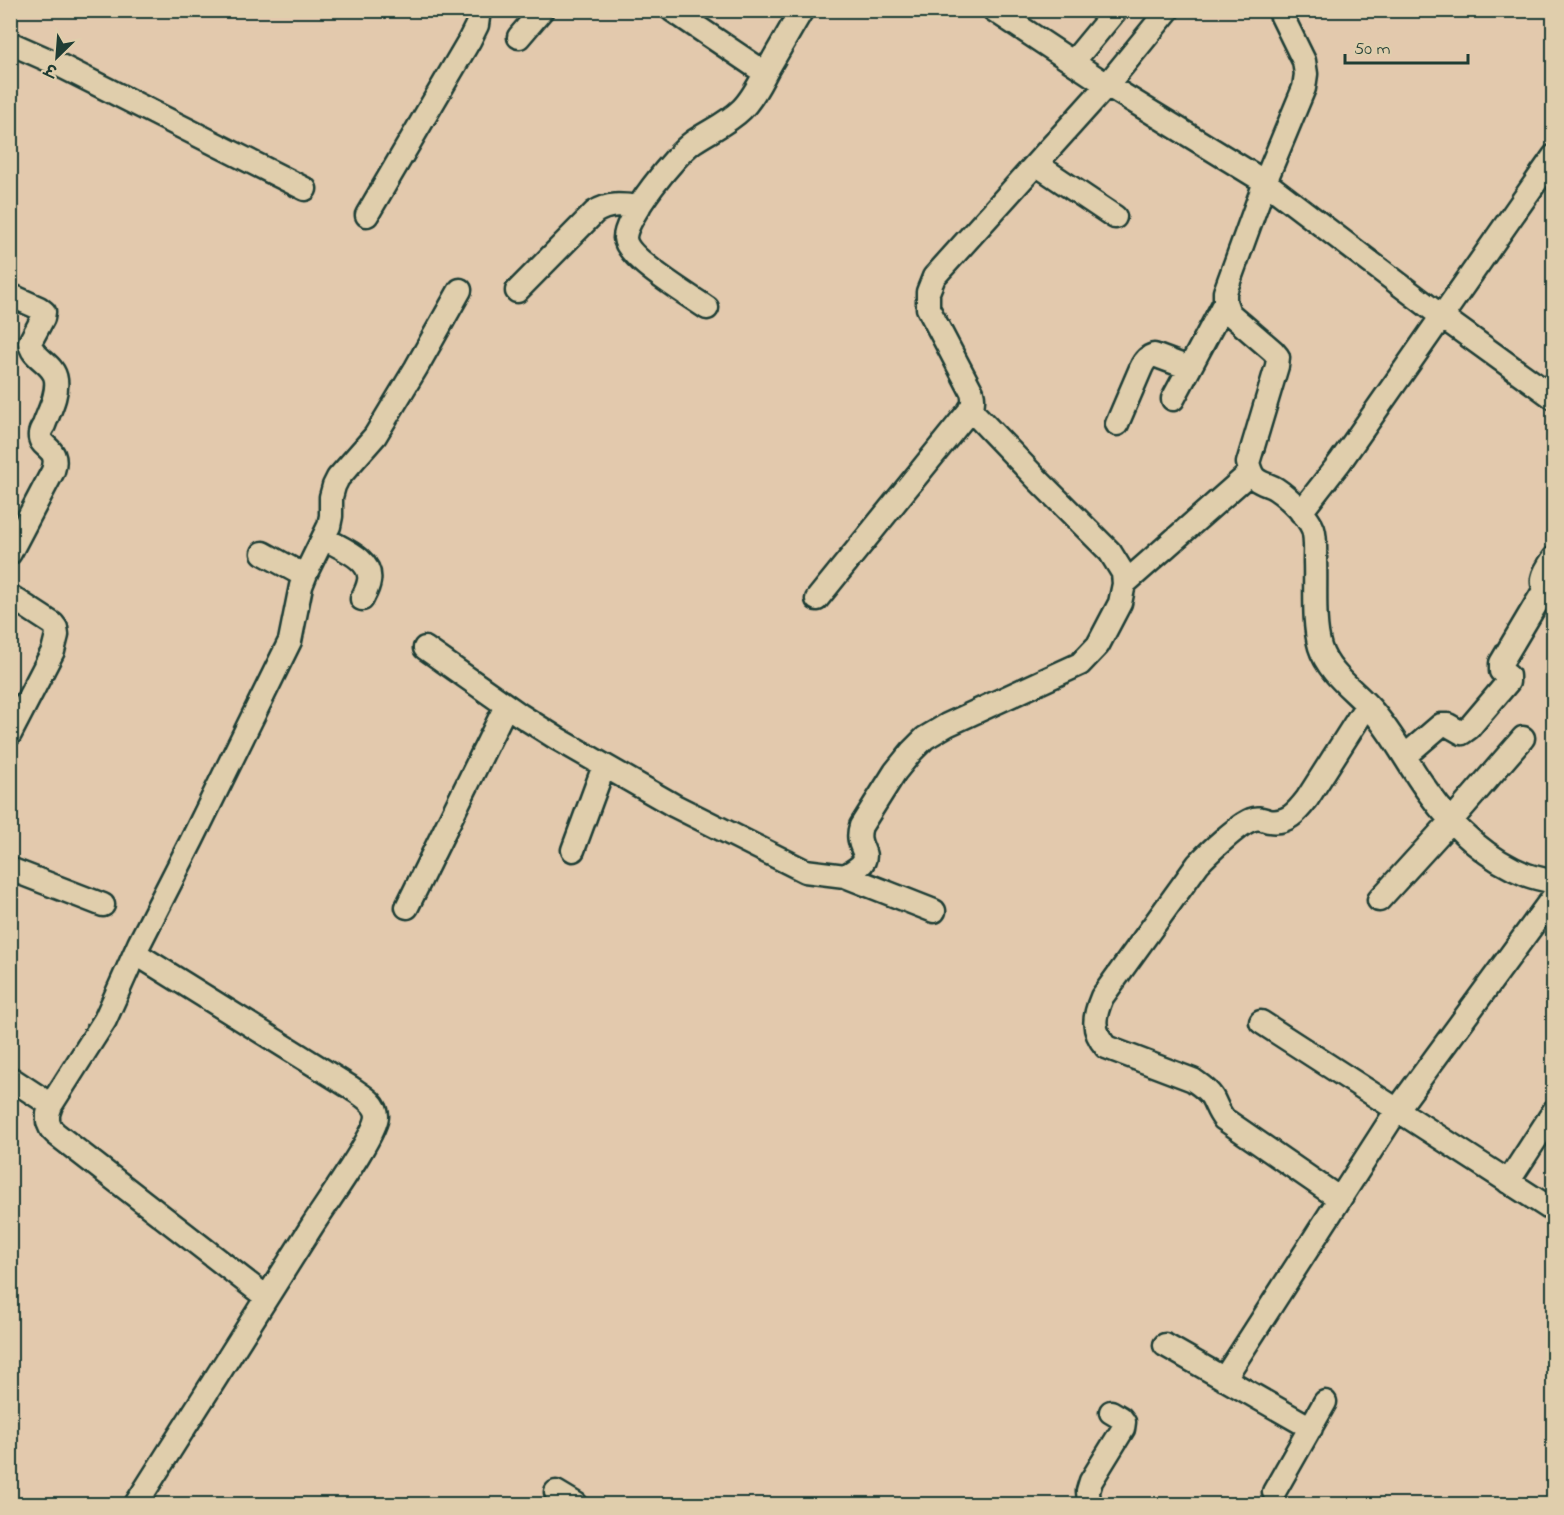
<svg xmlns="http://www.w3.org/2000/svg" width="1564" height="1515" viewBox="0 0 1564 1515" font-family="'Indie Flower','Playpen Sans Deva',sans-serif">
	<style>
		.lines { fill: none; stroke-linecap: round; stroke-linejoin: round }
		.minor-casing { stroke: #1f3d34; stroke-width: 27 }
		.minor { stroke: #e0ceac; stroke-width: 22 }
	</style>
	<rect width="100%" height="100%" fill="#e3c9ad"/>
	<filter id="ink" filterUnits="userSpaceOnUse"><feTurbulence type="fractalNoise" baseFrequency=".0167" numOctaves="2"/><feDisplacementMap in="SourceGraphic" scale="12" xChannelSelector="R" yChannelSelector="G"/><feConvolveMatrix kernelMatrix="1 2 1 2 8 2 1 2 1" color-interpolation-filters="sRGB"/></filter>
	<g filter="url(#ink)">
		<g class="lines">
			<defs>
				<path id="minor" d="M672,10L765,73
					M994,10L1107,85L1265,182L1441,316L1554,398
					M1279,10L1304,61L1306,74L1304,88L1265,182L1225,292V302L1229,313L1273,351L1278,357L1277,366L1248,463C1250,469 1251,475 1256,479C1262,484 1270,485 1276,489C1288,497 1308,516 1313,529C1316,538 1315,551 1315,561C1316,587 1313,623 1320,647C1328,673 1354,690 1371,709C1394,735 1408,765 1428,792C1453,827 1486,859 1527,875C1536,878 1545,880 1554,882
					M519,37L542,10
					M10,43L53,62L305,189
					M1073,62L1116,10
					M1036,164L1115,217
					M367,215L469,41L477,25L479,10
					M517,291L595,212C609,203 622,205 639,207
					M10,295L39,308L44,312L43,318L30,342C31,359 54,362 56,380C58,395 49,411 44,425C42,428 40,431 40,434C38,449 61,446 53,471L10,553
					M707,308C690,296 626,258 625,238C625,217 676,154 693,142C709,131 728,123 742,109C753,98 760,83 767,70C779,50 790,30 802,10
					M1173,399L1225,302
					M1117,424L1141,368C1144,361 1147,357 1154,355L1189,368
					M1301,512L1340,462L1554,156
					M324,538C340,548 373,559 369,581C368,588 365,593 362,599
					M263,553L305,576
					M1554,558C1544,572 1535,585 1554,597
					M1124,584L1251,472
					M10,596L53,624L56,628L57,635L53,651L10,734
					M817,599L961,421C969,411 976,406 972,392L928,308V292L934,277L1107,85L1168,10
					M425,648L520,715L558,739L675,806L805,871L845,876L934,911
					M1405,756L1441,725H1448L1462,733L1469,728L1508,682V676L1501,671V663L1545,589
					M573,850L604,766
					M10,869L103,905
					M845,876C884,854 852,853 861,826L895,772L912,751L925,738L947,725L1080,664L1098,645L1120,603L1124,584L1123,573L1110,552L1037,479L970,409
					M1379,900L1451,821L1523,738
					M407,907L506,706
					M135,953L350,1087C359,1094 377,1102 377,1116C377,1133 324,1207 312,1226C253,1318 195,1411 136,1504
					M1261,1022L1554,1211
					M10,1078L51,1105
					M1508,1182L1554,1111
					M1340,1199L1224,1119C1218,1112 1216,1104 1212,1097C1207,1089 1200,1085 1193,1080L1106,1047C1091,1030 1094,1016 1102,997L1198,864C1208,853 1238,825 1251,820C1258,817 1262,819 1269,821C1287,824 1297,812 1307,799L1367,705
					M266,1297L56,1134L51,1129L48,1122V1114L51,1105L105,1020L139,944L192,840L290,641L301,586L307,571L329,526L331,516V497L334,486L338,478L375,436L416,368L460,290
					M1165,1345L1311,1428
					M1224,1379L1397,1110L1554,896
					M556,1492L576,1504
					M1274,1492L1325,1402
					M1089,1504L1088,1491L1091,1481L1123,1429L1124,1422L1121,1418L1111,1412"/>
			</defs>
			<use href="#minor" class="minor-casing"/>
			<use href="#minor" class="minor"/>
		</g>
	</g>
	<rect width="1564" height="1515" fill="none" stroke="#e0ceac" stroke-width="36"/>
	<rect x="18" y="18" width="1528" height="1479" fill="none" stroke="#1f3d34" stroke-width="2" filter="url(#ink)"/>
	<g transform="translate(57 57) rotate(205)" stroke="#e0ceac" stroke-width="4.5" paint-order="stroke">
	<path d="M0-4.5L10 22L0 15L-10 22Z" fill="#1f3d34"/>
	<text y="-9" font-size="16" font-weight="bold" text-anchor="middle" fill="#1f3d34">उ</text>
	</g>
	<path d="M1345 54v9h123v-9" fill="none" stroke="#1f3d34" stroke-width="3"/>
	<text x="1354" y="54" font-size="18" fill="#1f3d34" stroke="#e0ceac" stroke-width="4.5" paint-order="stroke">50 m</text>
</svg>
